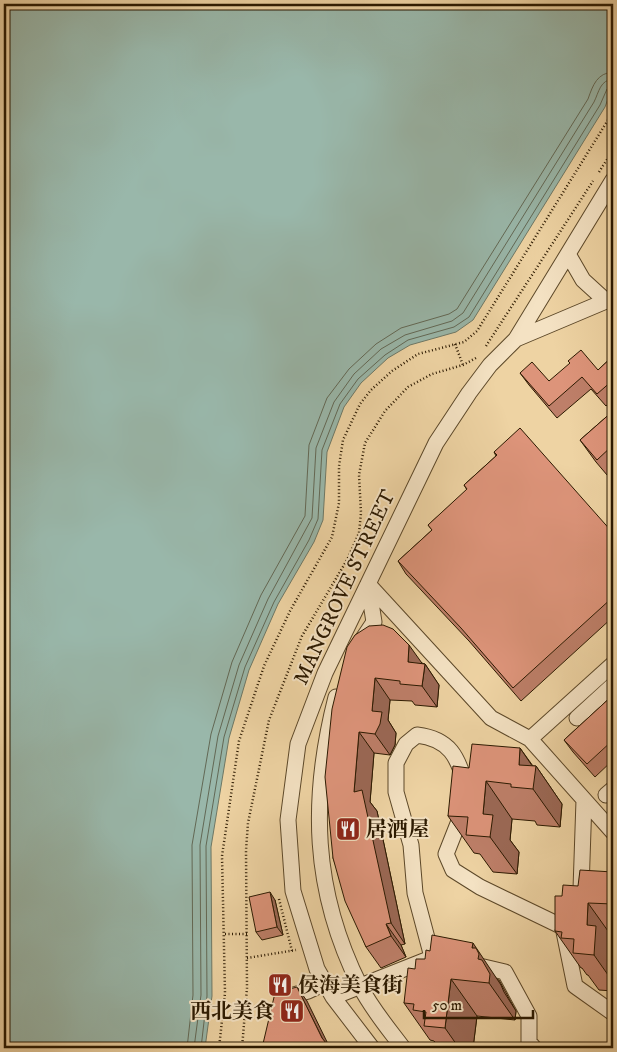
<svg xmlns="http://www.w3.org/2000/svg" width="617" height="1052" viewBox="0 0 617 1052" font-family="'IM FELL DW Pica','Noto Serif SC',serif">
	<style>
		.water { fill: #99b7aa; stroke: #6d7866 }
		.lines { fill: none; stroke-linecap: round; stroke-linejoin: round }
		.shore { stroke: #626855; stroke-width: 1 }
		.minor-casing { stroke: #5c4829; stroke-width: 17 }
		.path { stroke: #2b1900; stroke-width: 2.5; stroke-dasharray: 1 2.5; stroke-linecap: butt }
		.minor { stroke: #f4e2c3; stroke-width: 15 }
		.wall { fill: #be7f69; stroke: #2b1900 }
		.shaded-wall { fill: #9b6855; stroke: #2b1900 }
		.building { fill: #dd947a; stroke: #2b1900 }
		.labels { text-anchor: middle; stroke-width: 4; stroke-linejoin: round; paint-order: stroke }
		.street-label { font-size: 21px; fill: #2b1900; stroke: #f4e2c3 }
		.poi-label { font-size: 21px; font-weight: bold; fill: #2b1900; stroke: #f4e2c3; text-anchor: start }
	</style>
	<rect width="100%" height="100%" fill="#eed3a3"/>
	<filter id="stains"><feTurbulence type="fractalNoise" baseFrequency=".004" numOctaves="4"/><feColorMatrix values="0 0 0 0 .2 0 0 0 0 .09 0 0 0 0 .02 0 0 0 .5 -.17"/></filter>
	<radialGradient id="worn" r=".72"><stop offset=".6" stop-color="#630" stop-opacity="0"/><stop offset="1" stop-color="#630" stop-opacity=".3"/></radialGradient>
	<path class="water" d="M4,4H613V85L605,107L473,320L456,332L410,345L388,358L361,383L344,407L327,452L323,520L314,542L278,604L249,670L229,738L211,847L212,996L205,1048H4Z"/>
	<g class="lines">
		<path class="shore" d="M187,1048L193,995L192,845L211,734L232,662L261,595L305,516L309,445L327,398L349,369L376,344L401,328L449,314L457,309L588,99C593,85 597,73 613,72
			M194,1048L201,995L200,845L218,736L239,665L268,599L312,518L316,448L334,402L354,374L381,349L405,335L452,321L463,313L594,102C599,92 600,80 613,79
			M201,1048L207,996L206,846L224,737L245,667L274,602L309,540L318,519L322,450L340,404L358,379L385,355L408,340L454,327L469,317L600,105L607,89L613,86"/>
		<defs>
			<path id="minor" d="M568,254L583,280L606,301
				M516,339L606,301L613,300
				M368,584L491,718L530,739L613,832
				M360,643L374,622L368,584
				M336,697C310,799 312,890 360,986C371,1008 388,1028 403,1048
				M577,718L613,685
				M530,739L613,664
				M606,795L613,789
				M463,811L446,854L453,870L480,887L563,927L575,986L613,1013
				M581,889L584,800
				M432,957L415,893L411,845L396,792V763L406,744L417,735C450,739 458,757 466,786
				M471,964L505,972L529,1016V1042L534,1048
				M333,997L434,957
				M283,998L308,991L325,983
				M372,1048L333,997L317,969L293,891L288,820L298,744L325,673L436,443L469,393L490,365L516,339L613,180"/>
		</defs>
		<use href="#minor" class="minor-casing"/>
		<path class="path" d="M599,172L613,150
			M455,344L463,365
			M486,346L593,181
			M279,899L292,951
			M225,934H247
			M247,958L296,950
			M219,1048L225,993L222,856L239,741L264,666L290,611L332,537L339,503V466L343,440L360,404L371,390L392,371L418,354L464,342L477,331L613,112
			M242,1048L247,988L246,850L248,823L269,720L302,636L347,560L359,533L361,513L359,475L365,443L385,411L408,387L432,374L463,365L476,358"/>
		<use href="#minor" class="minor"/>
	</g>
	<path class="wall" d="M613,356V400L606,406L591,389L557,418L529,385L520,373L549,381L598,370Z
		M613,411V482L596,462L580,440Z
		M494,452L613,533V617L521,701L469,641L406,574L398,561L432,530L428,525L467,490L464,485L496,456Z
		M369,626L422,663L425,664L439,685L437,707L415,705L412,701L390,700L388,720L396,733L395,745L390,755L374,753L370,802L377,811L405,944L401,945L406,957L381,968L366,947L333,858Z
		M613,695V760L595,777L573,752L564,740Z
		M520,748L533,766H536L562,804L560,827L537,825L535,821L512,819L510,840L519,852L517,874L493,872L480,854L474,853L448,816L469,768Z
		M613,872V991L599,990L588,975H587L582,968H581L555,931L562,896L578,886Z
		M275,900L283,935L262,940L256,932Z
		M425,959L499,980L516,1011L515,1020L477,1016L473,1048H440L434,1041L430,1040L404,1003L415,969Z"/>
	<path class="shaded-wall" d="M409,645L424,666L408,662Z
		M425,664L439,685L437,707L422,686Z
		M375,678L390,700L388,720L396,733L395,745L390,755L375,734L372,711Z
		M359,732L374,753L370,802L377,811L405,944L391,923L354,792Z
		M520,748L535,770L536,766L562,804L560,827L533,789L519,765Z
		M486,781L512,819L510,840L519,852L517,874L490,837L483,814Z
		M270,892L275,900L283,935L277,927Z
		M588,903L613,938V982L594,955L587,925Z
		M386,924L401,945L406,957L391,936Z
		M473,943L501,985L504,992L516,1011L515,1020L489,983L472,948Z
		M451,979L477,1016L473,1048H459L445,1028Z
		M297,987L307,1001L330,1048H329L322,1038Z"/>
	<path class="building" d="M581,350L598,370L613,356V380L597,394L582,377L549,406L520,373L532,362L549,381L570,363L568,361Z
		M613,411V445L597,460L580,440Z
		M520,428L613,533V597L513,688L461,628L398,561L432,530L428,525L467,489L464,485L497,455L494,452Z
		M383,625L393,629L409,645L408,662L425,664L422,686L400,684V681L375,678L372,711L382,712L380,724L375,734L359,732L354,792L362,790L391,923L386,924L391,936L366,947L345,901L333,858L325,777L332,709L347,647L355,635L369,626Z
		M613,695V740L587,764L564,740Z
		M472,744L520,748L519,765L536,766L533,789L511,787V784L486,781L483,814L493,815L490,837L466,835L468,817L448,816L453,766L469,768Z
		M613,785V795L608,789Z
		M580,870L613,872V904L588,903L587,925L596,926L594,955L573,953L574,939L561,938L562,932L555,931V896H562L563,885L578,886Z
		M270,892L277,927L256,932L249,897Z
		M432,935L473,943L472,948H476L479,954L478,959L482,960L490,974L489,983L451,979L445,1028L424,1026L426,1012L413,1010L414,1004L404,1003L408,968L415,969L416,959H425L426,950L430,951Z
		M297,987L322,1038L330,1048H262L275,993Z"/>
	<defs>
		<symbol id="restaurant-square" viewBox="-11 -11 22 22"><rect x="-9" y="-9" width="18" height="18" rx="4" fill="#8f2418" stroke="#f4e2c3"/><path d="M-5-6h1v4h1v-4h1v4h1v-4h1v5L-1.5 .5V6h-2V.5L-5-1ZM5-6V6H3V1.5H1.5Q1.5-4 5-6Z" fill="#fff"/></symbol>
	</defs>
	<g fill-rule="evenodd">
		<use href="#restaurant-square" x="334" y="815" width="28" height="28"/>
		<use href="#restaurant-square" x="266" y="971" width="28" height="28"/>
		<use href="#restaurant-square" x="278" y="997" width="28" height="28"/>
	</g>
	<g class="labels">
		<g class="street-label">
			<text transform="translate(344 587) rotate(-65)" y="7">MANGROVE STREET</text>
		</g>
		<g class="poi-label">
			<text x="366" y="836">居酒屋</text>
			<text x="298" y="992">侯海美食街</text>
			<text x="274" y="1018" text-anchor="end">西北美食</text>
		</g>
	</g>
	<rect width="617" height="1052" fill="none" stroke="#eed3a3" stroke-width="20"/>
	<rect x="5" y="5" width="607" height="1042" fill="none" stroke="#2b1900" stroke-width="2.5"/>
	<rect x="10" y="10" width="597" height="1032" fill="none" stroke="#2b1900"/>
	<path d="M424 1010v8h109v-8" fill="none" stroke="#2b1900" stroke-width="2.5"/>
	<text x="432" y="1010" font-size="15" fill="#2b1900" stroke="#f4e2c3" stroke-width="4" paint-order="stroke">50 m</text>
	<rect width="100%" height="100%" filter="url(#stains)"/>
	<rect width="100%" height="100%" fill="url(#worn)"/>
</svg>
